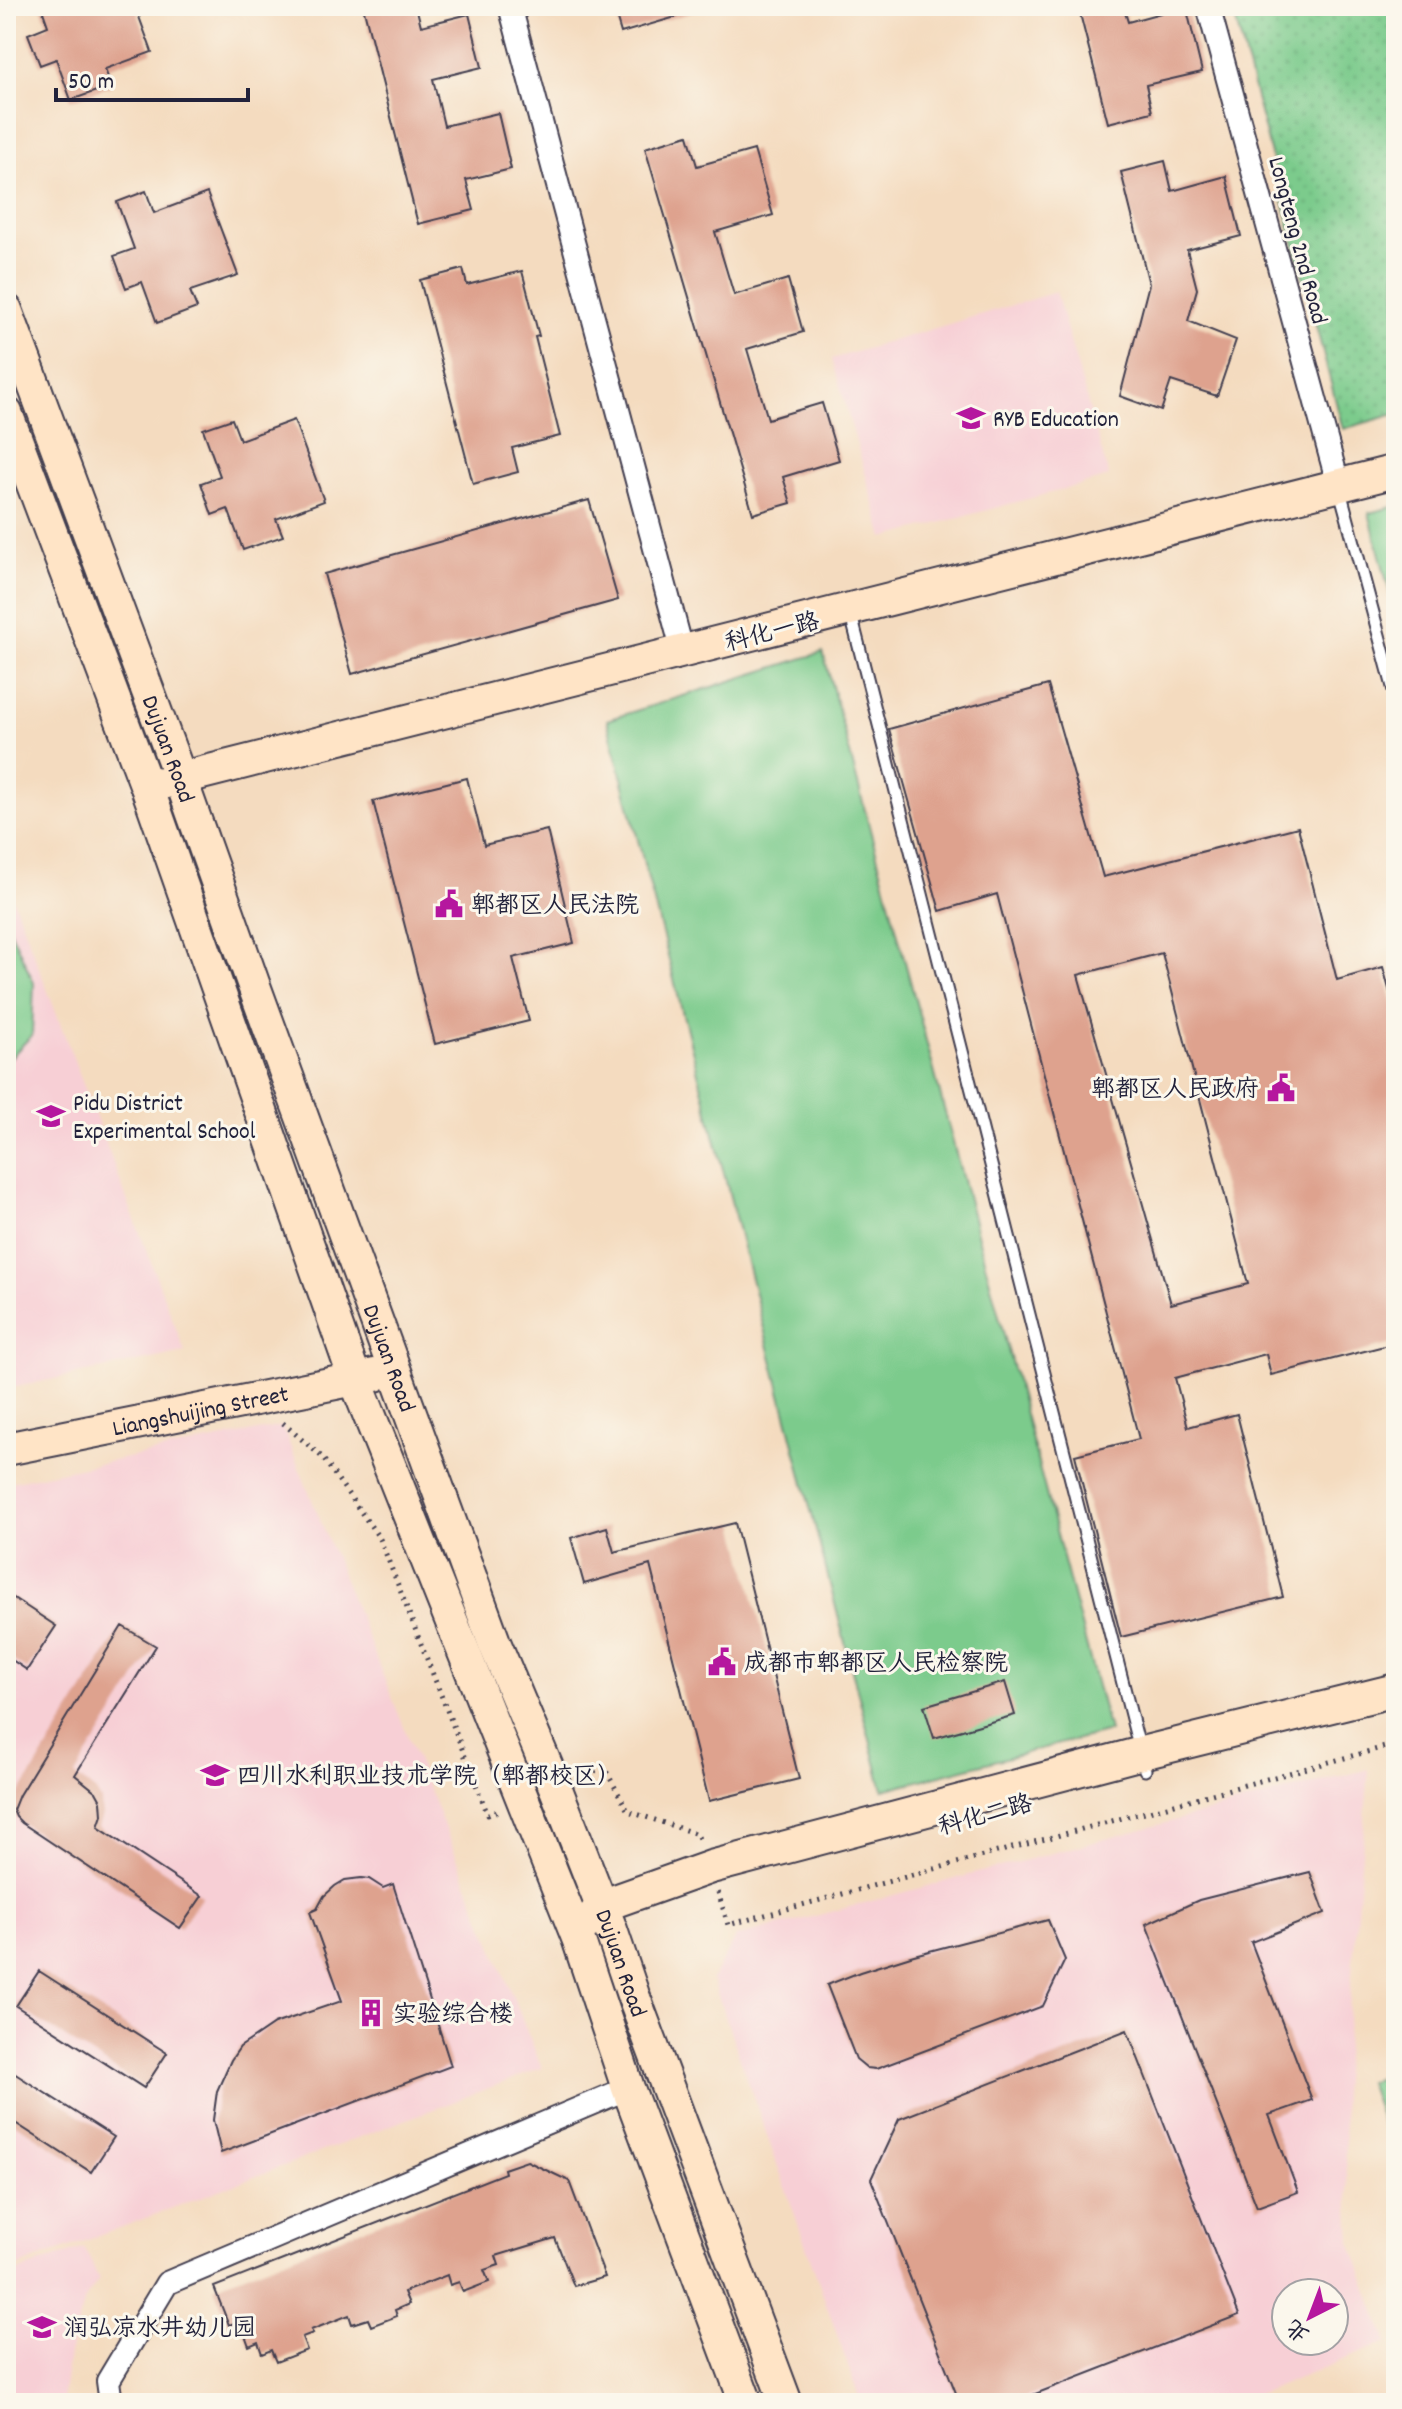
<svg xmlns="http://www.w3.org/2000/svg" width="1402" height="2409" viewBox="0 0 1402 2409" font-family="Dekko,'LXGW WenKai TC',sans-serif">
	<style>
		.built { fill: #f7cfd5; fill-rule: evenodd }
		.grass { fill: #7bcb8c; stroke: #4e7664; stroke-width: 2 }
		.park { fill: url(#park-dots); stroke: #4e7664; stroke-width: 2 }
		.building { fill: #dea28e; fill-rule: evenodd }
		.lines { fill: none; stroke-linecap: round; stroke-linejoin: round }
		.lane-casing { stroke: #423e4f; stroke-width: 15 }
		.street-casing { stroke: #423e4f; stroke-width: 26 }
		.secondary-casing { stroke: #423e4f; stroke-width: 36 }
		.path { stroke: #423e4f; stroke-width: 5; stroke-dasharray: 2 6; stroke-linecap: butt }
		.lane { stroke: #fff; stroke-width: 11 }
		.street { stroke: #fff; stroke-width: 22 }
		.secondary { stroke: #ffe4c6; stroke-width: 32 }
		.labels { text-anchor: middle; stroke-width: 6; stroke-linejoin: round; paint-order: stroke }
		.street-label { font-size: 24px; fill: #22223b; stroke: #fbf7ec }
		.poi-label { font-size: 24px; fill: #22223b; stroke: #fbf7ec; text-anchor: start }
	</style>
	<defs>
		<pattern id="park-dots" width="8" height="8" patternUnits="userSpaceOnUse" patternTransform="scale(2)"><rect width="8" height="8" fill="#7bcb8c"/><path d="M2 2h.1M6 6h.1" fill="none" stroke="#6aae7a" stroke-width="1.8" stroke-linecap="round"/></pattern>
	</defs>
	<rect width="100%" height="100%" fill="#fbf7ec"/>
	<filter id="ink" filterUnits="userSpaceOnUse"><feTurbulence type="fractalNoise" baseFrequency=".0125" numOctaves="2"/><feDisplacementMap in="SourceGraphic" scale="16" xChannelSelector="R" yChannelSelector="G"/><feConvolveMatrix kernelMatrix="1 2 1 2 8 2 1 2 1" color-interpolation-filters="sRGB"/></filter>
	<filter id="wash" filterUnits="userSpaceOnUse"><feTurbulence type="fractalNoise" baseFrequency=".006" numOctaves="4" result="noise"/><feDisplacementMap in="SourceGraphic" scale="32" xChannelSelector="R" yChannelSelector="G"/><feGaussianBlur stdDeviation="1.8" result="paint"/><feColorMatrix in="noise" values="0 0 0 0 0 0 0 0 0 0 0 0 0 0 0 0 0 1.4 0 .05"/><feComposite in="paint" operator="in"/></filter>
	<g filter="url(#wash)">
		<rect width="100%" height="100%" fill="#f4dbbf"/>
		<path class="built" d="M1056,292L1109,477L884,538L832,359Z
			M6,881L185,1352L6,1389Z
			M282,1426L542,2068L6,2271V1483Z
			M1369,1769L1342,2093L1351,2241L1387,2342L1238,2403H861L712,1979L736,1937ZM1286,2293H1334V2341H1286Z
			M84,2247L99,2279L85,2300L69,2354L63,2394L65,2403H6V2276Z"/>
		<path class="grass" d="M1396,506V617L1369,513Z
			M823,652L1109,1731L883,1790L607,720Z
			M6,921L34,983L32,1035L6,1062Z
			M1396,2072V2143L1390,2145L1368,2082Z"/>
		<path class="park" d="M1232,6H1396V414L1343,429Z"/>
		<g id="blocks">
			<path class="building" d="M41,6H135L152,52L105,69L111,86L71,100L56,59L40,65L28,34L48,26Z
				M363,6H416L421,26L469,14L482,67L433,79L444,126L498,113L511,169L466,180L474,210L418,224Z
				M613,6H693V12L621,33Z
				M1078,6H1123L1128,22L1186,6L1202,72L1146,85L1152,112L1108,123Z
				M688,135L697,166L754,150L773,215L715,232L734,295L788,279L803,332L747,349L768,419L822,403L839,460L783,477L791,503L753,514L645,148Z
				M1165,161L1172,191L1226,176L1241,236L1187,250L1197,289L1188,321L1236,340L1217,396L1171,381L1161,411L1120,396L1149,284L1121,172Z
				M146,191L154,213L207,193L238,275L190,291L197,308L157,323L142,282L126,288L114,256L134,249L117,202Z
				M463,269L467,285L522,271L539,336L535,337L560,436L512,448L518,472L473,484L420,280Z
				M232,419L240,440L294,420L324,501L276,519L283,536L243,550L228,509L212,515L201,483L220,476L203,429Z
				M589,500L618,600L352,674L324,574Z
				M1048,685L1103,877L1298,827L1337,980L1383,967L1396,1015V1343L1271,1375L1266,1354L1175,1378L1188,1427L1237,1414L1283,1597L1121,1637L1075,1455L1139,1439L997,894L940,911L889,729ZM1162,953L1248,1284L1171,1304L1078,975Z
				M467,778L484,845L547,830L574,943L513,958L529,1021L435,1044L373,801Z
				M735,1523L799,1779L709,1801L650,1565L584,1584L571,1538L607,1527L614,1552Z
				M6,1593L56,1626L27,1670L6,1656Z
				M122,1626L156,1646L75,1775L96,1792L101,1801L102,1815L98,1827L202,1896L180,1928L22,1823L16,1817L13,1810L19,1795Z
				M1005,1682L1015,1715L934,1738L924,1706Z
				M1310,1872L1325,1913L1251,1942L1312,2100L1269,2115L1298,2192L1257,2207L1146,1924L1199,1900Z
				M361,1878L369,1879L383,1888L393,1884L451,2066L221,2153L213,2120L217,2091L231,2060L240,2047L274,2024L342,2001L310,1912L317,1909L324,1896L335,1886L345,1880Z
				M1048,1920L1065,1960L1043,2006L876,2069L867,2068L856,2059L827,1985L860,1972L914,1955Z
				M39,1971L167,2053L144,2088L16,2006Z
				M1127,2030L1239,2315L1012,2403H960L871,2179L899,2119Z
				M6,2068L114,2137L91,2172L6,2117Z
				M527,2161L569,2181L605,2277L574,2286L555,2238L496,2256L499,2265L484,2270L489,2282L463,2292L459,2282L450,2285L447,2275L404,2292L409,2304L395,2310L397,2316L371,2326L368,2319L352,2324L349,2315L311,2330L313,2333L302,2337L307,2350L276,2362L271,2350L262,2354L258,2342L249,2346L240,2321L229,2325L214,2287L505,2173L504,2169Z"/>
		</g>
	</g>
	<g filter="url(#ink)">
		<use href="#blocks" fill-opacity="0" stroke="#423e4f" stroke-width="2"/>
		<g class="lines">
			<defs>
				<path id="lane" d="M1339,487L1396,698
					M850,611L1145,1770"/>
				<path id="street" d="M510,6L683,653
					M1208,6L1339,487
					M111,2403L108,2381L167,2283L628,2088"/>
				<g id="secondary">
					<path id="s1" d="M6,310L181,780L253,983L494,1642L556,1789L610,1927L633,1995L786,2403"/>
					<path d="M6,413L147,787L355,1379L578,1938L628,2088L746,2403"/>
					<path d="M162,783L1396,471"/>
					<path id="s2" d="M6,1449L375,1375"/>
					<path d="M589,1922L601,1906L711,1867L1142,1753L1396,1690"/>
				</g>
			</defs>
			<use href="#lane" class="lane-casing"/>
			<use href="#street" class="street-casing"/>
			<use href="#secondary" class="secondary-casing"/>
			<path class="path" d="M283,1423L322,1457L380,1539L488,1815L500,1810
				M580,1778L604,1767L628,1811L697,1834L700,1841
				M718,1892L728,1925L1396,1744"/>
			<use href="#lane" class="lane"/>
			<use href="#street" class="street"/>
			<use href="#secondary" class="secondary"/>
		</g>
	</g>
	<defs>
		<symbol id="school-bare" viewBox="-9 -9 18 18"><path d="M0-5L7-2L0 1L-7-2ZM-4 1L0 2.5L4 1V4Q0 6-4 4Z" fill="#b5179e" stroke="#fbf7ec" stroke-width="2.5" paint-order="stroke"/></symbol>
		<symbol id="civic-bare" viewBox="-9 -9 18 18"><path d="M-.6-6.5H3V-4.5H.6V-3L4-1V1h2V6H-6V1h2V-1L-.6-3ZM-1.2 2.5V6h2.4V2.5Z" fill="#b5179e" stroke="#fbf7ec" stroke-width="2.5" paint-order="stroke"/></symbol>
		<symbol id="building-bare" viewBox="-9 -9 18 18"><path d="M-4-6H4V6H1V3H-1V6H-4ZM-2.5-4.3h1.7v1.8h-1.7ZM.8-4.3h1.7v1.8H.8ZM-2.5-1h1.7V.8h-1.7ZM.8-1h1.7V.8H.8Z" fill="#b5179e" stroke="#fbf7ec" stroke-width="2.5" paint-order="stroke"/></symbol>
	</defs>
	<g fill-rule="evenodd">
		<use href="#school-bare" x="951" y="398" width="40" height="40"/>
		<use href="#civic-bare" x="429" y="884" width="40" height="40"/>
		<use href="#civic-bare" x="1261" y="1068" width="40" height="40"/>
		<use href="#school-bare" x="31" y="1096" width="40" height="40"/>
		<use href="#civic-bare" x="702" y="1642" width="40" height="40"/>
		<use href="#school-bare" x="195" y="1755" width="40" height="40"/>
		<use href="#building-bare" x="351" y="1993" width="40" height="40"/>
		<use href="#school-bare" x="22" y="2307" width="40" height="40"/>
	</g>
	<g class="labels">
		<g class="street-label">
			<text transform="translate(1299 240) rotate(75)" y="8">Longteng 2nd Road</text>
			<text transform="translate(772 631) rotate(-14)" y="8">科化一路</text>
			<text dy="8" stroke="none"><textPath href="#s1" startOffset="468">Dujuan Road</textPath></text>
			<text dy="8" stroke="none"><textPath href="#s1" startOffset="1116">Dujuan Road</textPath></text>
			<text dy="8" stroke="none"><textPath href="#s2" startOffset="198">Liangshuijing Street</textPath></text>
			<text transform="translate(985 1814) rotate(-15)" y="8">科化二路</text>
			<text dy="8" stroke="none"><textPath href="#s1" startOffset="1764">Dujuan Road</textPath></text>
		</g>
		<g class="poi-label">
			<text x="993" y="426">RYB Education</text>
			<text x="471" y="912">郫都区人民法院</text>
			<text x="1259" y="1096" text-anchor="end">郫都区人民政府</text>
			<text x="73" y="1110">Pidu District<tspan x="73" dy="28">Experimental School</tspan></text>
			<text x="744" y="1670">成都市郫都区人民检察院</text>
			<text x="237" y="1783">四川水利职业技术学院（郫都校区）</text>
			<text x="393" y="2021">实验综合楼</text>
			<text x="64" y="2335">润弘凉水井幼儿园</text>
		</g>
	</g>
	<rect width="1402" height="2409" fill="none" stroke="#fbf7ec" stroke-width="32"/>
	<g transform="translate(1310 2317) rotate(222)"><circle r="38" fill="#fbf7ec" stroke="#a4a2a5" stroke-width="2"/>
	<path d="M0-6L14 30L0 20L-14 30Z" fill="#b5179e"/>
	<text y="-12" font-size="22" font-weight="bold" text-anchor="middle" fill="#22223b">北</text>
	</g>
	<path d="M56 88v12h192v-12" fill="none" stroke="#22223b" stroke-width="4"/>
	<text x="68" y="88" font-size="24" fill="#22223b" stroke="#fbf7ec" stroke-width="6" paint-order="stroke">50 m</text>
</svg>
